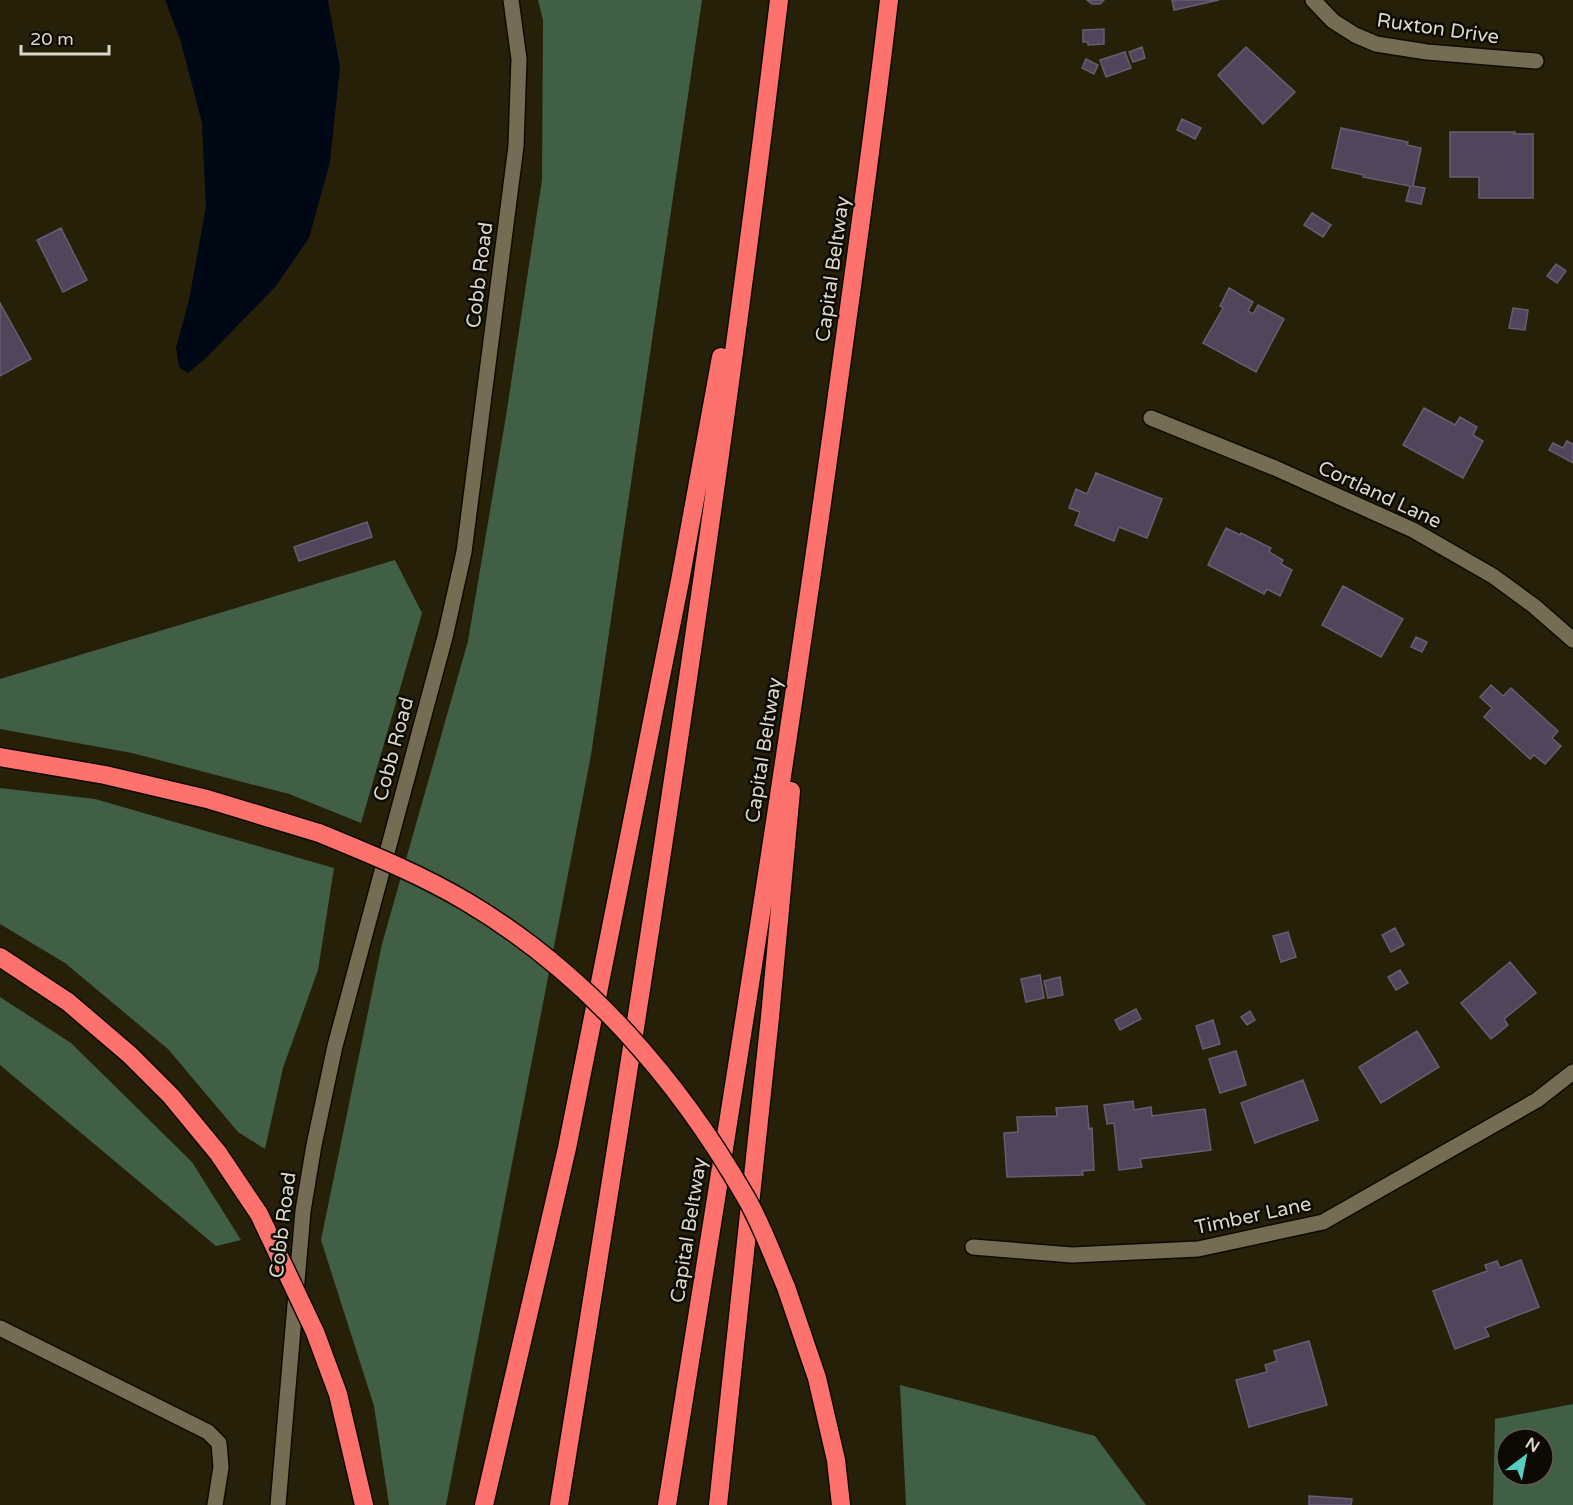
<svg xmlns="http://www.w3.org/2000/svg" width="1573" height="1505" viewBox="0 0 1573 1505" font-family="'Varela Round',sans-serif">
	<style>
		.forest { fill: #415f45; fill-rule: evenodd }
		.water { fill: #000816 }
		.building { fill: #51455b; stroke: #685c73; stroke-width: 1.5 }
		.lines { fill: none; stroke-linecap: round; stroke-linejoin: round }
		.lane-casing { stroke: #0f0a00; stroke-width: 18 }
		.street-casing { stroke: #0f0a00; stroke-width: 18 }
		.highway-casing { stroke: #0f0a00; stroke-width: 21 }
		.lane { stroke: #746d54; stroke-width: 15 }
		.street { stroke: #746d54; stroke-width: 15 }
		.highway { stroke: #fd726d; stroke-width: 18 }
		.highway-bridge-casing { stroke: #0f0a00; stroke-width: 21; stroke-linecap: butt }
		.highway-bridge { stroke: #fd726d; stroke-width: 18 }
		.labels { text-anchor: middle; stroke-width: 5; stroke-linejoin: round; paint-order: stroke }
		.street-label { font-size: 20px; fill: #dbd8ca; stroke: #0c0a03 }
	</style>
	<rect width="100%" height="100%" fill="#262008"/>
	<path class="forest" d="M538,0H702L591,755L446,1505H389L374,1406L321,1240L382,944L468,641L506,416L542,180L543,20Z
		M395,560L422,613L361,823L289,794L132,753L0,729V679Z
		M0,788L95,799L334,868L318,970L283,1068L265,1149L238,1132L168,1049L65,963L0,924Z
		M0,997L71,1043L192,1162L241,1240L216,1246L0,1065Z
		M900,1385L1095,1436L1146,1505H906Z
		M1573,1404V1505H1493L1495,1419ZM1507,1439H1543V1475H1507Z"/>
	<path class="water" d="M165,0H328L340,67L330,162L309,238L276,286L207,357L188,373L179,367L176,348L189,300L206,207L202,123L180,39Z"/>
	<path class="building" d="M1087,0H1104L1100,4H1092Z
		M1172,0H1219L1174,10Z
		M1104,29V44L1088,45V42H1083V30Z
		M1142,47L1145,58L1133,62L1129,52Z
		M1246,47L1295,92L1263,124L1218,75Z
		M1125,52L1131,68L1106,77L1100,60Z
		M1086,59L1098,65L1094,74L1082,68Z
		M1182,119L1201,128L1195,139L1177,130Z
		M1341,128L1408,142L1407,145L1421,148L1413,186L1425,188L1421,204L1406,201L1410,186L1363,177L1364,175L1332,168Z
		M1450,132H1515L1514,134H1533V198H1479V177H1450Z
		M1312,213L1331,225L1323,237L1304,225Z
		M61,228L87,280L63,292L37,240Z
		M1556,264L1566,271L1557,283L1547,276Z
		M1229,288L1253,302L1248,311L1253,314L1258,305L1284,319L1256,372L1203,343L1223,308L1220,306Z
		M0,303L31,359L0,376Z
		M1513,308L1528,310L1525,330L1509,328Z
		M1424,408L1455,425L1460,417L1477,427L1473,435L1483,441L1463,478L1403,445Z
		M1567,441L1573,444V463L1549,450L1553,443L1563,448Z
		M1096,473L1162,499L1147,538L1119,527L1114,541L1075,525L1080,512L1069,508L1076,489L1087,494Z
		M367,522L372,537L299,561L294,547Z
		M1226,528L1240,535L1241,533L1271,548L1269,552L1283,560L1281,564L1292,570L1280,596L1267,589L1264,594L1208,565Z
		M1343,586L1403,619L1381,657L1322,625Z
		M1416,637L1427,642L1422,652L1411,647Z
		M1491,685L1503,696L1511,688L1558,731L1552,738L1561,746L1545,764L1534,755L1530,759L1484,717L1492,708L1480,697Z
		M1395,928L1404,945L1391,952L1382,935Z
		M1288,932L1296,957L1281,962L1273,936Z
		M1510,962L1536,993L1504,1019L1508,1025L1491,1039L1461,1003Z
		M1400,970L1408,983L1396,990L1388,977Z
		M1040,975L1044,998L1026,1002L1021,979Z
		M1060,977L1063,995L1048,998L1044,981Z
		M1136,1009L1141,1019L1120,1030L1115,1020Z
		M1250,1011L1255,1020L1247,1025L1241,1017Z
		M1213,1020L1220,1044L1203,1049L1196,1026Z
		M1417,1031L1439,1067L1381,1103L1359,1067Z
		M1236,1051L1246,1085L1220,1093L1209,1059Z
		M1303,1080L1318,1120L1255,1143L1241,1103Z
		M1133,1101L1134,1110L1151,1107L1152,1116L1205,1109L1211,1150L1140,1159L1142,1167L1119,1170L1114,1123L1107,1124L1104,1105Z
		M1087,1106L1089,1129L1092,1128L1094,1170L1082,1171L1083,1175L1007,1177L1004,1133L1018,1132L1017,1117L1057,1116L1056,1108Z
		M1521,1260L1539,1307L1485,1328L1489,1336L1455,1349L1433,1291L1487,1271L1485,1265L1497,1261L1500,1268Z
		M1309,1341L1327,1405L1249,1427L1236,1380L1267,1372L1265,1365L1277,1361L1274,1351Z
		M1309,1496L1352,1499L1351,1505H1309Z"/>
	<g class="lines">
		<defs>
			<path id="lane" d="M0,1328L208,1432L219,1443L221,1467L215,1505"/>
			<path id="street" d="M1313,0L1333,21L1355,35L1376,44L1427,52L1536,61
				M1151,418L1275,468L1413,530L1493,576L1534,606L1573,640
				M973,1247L1072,1255L1198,1249L1323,1222L1537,1100L1573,1072
				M278,1505L303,1211L314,1145L335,1046L445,637L464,552L516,146L519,59L511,0"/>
			<path id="highway" d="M0,757L105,775L207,799L319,833
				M0,957L68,1002L130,1055L171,1096L218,1153L259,1214
				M786,1287L817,1378L836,1460L841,1505
				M315,1332L338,1394L364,1505
				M484,1505L567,1148L680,581L721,357
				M559,1505C640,1005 719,503 779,0
				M667,1505C725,1143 784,780 834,417C853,278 873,139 889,0
				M718,1505L770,1017L791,791"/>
		</defs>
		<use href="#lane" class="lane-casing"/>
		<use href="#street" class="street-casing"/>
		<use href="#highway" class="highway-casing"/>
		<use href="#lane" class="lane"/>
		<use href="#street" class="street"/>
		<use href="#highway" class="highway"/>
		<defs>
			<path id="highway-bridge" d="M319,833C370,854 420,874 467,902C585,972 678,1079 745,1196C762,1224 773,1257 786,1287
				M259,1214L315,1332"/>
		</defs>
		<use href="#highway-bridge" class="highway-bridge-casing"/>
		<use href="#highway-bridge" class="highway-bridge"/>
	</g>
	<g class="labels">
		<g class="street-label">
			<text transform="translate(1438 28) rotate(8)" y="7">Ruxton Drive</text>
			<text transform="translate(832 269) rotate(-82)" y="7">Capital Beltway</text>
			<text transform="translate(479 275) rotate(-83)" y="7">Cobb Road</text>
			<text transform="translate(1380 494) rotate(25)" y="7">Cortland Lane</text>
			<text transform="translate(393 749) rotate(-75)" y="7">Cobb Road</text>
			<text transform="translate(763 750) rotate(-81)" y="7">Capital Beltway</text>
			<text transform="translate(1253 1215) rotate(-12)" y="7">Timber Lane</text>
			<text transform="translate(282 1225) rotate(-83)" y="7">Cobb Road</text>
			<text transform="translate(688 1230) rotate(-81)" y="7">Capital Beltway</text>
		</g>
	</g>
	<g transform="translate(1525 1457) rotate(32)"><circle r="28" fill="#0c0a03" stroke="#5f5c53" stroke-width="1.5"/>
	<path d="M0-4.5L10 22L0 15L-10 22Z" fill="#57cec1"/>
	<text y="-9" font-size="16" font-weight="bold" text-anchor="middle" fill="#dbd8ca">N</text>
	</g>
	<path d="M21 45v9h88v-9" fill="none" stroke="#dbd8ca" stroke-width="3"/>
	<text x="30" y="45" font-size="18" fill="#dbd8ca" stroke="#0c0a03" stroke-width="4.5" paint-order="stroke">20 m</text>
</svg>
